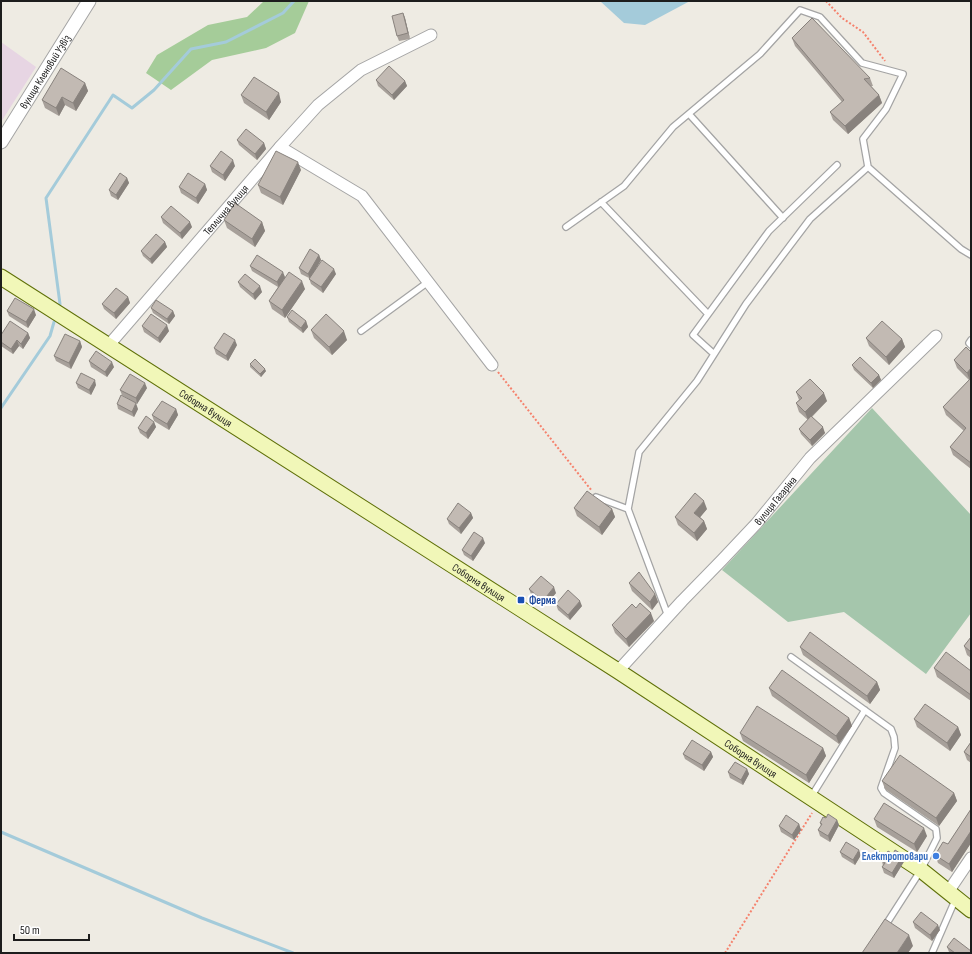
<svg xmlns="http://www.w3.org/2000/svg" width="972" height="954" viewBox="0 0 972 954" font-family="'Sofia Sans Condensed',sans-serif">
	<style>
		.industrial { fill: #e7d5e3 }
		.forest { fill: #a5cc99 }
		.cemetery { fill: #a5c6ac }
		.water { fill: #a4cbda }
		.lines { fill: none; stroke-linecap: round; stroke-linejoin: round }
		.stream { stroke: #a4cbda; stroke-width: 3 }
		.service-casing { stroke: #a4a4a4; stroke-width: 8 }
		.minor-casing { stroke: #a4a4a4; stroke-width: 13 }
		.tertiary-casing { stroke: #a4a4a4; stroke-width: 15 }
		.secondary-casing { stroke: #5f7008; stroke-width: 17 }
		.path { stroke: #f5826d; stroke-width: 2; stroke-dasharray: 2 2; stroke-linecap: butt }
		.service { stroke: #fff; stroke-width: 5.5 }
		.minor { stroke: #fff; stroke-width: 11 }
		.tertiary { stroke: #fff; stroke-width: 13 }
		.secondary { stroke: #f1f7b8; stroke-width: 15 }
		.wall { fill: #a7a09a }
		.shaded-wall { fill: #88827d }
		.building { fill: #c2bab3; stroke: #88827d }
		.transit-dot { fill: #1a4fb4; stroke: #fff; stroke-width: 1.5 }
		.shop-dot { fill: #3f7fe0; stroke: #fff; stroke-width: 1.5 }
		.labels { text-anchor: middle; stroke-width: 4; stroke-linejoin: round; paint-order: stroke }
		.street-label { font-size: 11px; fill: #1d1d1d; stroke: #fff }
		.transit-label { font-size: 11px; font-weight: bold; fill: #164399; stroke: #fff; text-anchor: start }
		.shop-label { font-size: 11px; font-weight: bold; fill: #366cbe; stroke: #fff; text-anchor: end }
	</style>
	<rect width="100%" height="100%" fill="#eeebe3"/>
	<path class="industrial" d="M1,42L36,67L1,122Z"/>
	<path class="forest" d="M264,1H309L295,33L266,48L212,60L171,90L146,73L157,55L208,25L247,17Z"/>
	<path class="cemetery" d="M872,408L971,515V613L926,674L844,612L788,622L722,570Z"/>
	<path class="water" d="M600,1H690L645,25L624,23Z"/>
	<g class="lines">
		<path class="stream" d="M60,304L46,198L113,95L132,108L154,90L191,49L226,42L283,13L294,1
			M1,408L50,336L54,322
			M1,832L202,918L293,953"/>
		<defs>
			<path id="service" d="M689,114L783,218
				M601,202L708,314
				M566,227L624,186L673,127L760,54L800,10L820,17L862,63L903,74L886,109L863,139L868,167
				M361,331L428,282
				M971,340L969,343L971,345
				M714,354L693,335L769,231L837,165
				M596,497L628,509L668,616
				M628,509L639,452L697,381L746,304L810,219L868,167L961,249L971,255
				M791,657L891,729L894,737L895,748L881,788L884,793L936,829L937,838L921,870L885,926
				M811,797L865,710
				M932,953L956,898"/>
			<g id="minor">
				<path d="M280,147L318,105L361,70L431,35"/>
				<path id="s1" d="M108,346L280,147L362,196L492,365"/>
				<path id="s2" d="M618,671L682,601L722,560L756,524L810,458L936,336"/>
				<path d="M948,892L971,858"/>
			</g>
			<g id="tertiary">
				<path id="s3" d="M1,142L89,1"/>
			</g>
			<g id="secondary">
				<path id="s4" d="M1,277L618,671L921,870L971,910"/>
			</g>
		</defs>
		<use href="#service" class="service-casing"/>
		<use href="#minor" class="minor-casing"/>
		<use href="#tertiary" class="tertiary-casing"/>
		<use href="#secondary" class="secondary-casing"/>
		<path class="path" d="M826,1L842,18L863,32L885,61
			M498,372L592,491
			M725,953L812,813"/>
		<use href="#service" class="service"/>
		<use href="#minor" class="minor"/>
		<use href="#tertiary" class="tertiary"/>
		<use href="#secondary" class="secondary"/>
	</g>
	<path class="wall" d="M403,13L405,18L410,39L399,41L397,36Z
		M792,38L870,78L873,86H871L879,95L882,103L848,134L833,120L830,112L842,102L795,46Z
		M376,80L405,81L407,86L394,100L378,86Z
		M85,83L88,91L76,111L65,105L59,116L45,108L42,100Z
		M241,95L281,102L269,120L244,103Z
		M237,140L264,143L266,149L257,160L239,145Z
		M210,166H235L225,181L212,172Z
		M301,170L283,205L261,193L258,185Z
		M127,178L129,183L118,200L111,196L109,190Z
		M205,184L207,190L198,204L181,193L179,187Z
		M161,217L192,227L182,239L163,223Z
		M224,220L262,222L265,231L255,247L227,228Z
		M165,242L167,247L152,264L143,256L141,251Z
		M319,255L321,260L316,268L336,274L323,293L311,284L309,278L301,274L299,268Z
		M250,266L285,277L305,289L285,318L272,309L269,301L278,287L252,271Z
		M238,282L262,292L255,300L240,287Z
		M128,297L130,303L116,319L104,309L102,304Z
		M151,308L173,311L175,316L169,324L153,313Z
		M7,311L36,315L28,328L9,316Z
		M287,317L306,321L308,327L303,333L289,322Z
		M142,326L169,331L160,343L144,332Z
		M311,330L347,340L332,355L314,338Z
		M28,333L30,338L23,349L19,346L13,354L1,346V335Z
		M866,338L902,339L905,347L889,365L869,346Z
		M80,341L82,347L71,369L56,361L54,356Z
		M237,345L228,361L216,354L214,348Z
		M971,352V469L953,455L950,447L964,431L946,415L943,407L969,380L957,368L954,360Z
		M89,361L114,367L107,377L91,367Z
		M250,364L266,371L261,377L250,367Z
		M852,365L879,375L881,380L873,388L854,370Z
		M76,383L96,385L91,395L78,388Z
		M147,388L137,404L122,395L120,390Z
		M796,392L827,401L812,417L825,433L812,446L801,434L799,429L808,420L799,412L796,403L799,400Z
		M117,404L138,409L134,417L118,409Z
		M176,409L178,415L169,430L154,421L152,415Z
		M154,422L156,427L148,439L140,433L138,428Z
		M574,508L612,509L615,517L602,535L577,516Z
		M707,509L700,517L704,521L707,529L697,541L678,525L675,517Z
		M471,513L473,518L461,534L449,524L447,519Z
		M485,543L473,561L464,555L462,550Z
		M629,583L655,594L658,602L652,610L632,591Z
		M529,589L556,593L545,606L531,594Z
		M556,604L582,606L570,620L558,610Z
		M636,608L654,621L629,647L615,633L612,625Z
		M971,637V658L967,655L964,646Z
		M800,647L877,682L880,690L870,704L803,655Z
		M934,668L971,671V701L937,677Z
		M769,688L849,718L852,726L839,744L772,696Z
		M914,719L958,727L961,735L950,751L917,727Z
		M740,733L823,748L826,756L809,783L743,741Z
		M971,742V763L967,760L964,752Z
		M711,752L713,757L704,771L685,759L683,754Z
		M747,769L749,774L743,785L730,778L728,772Z
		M882,781L954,793L957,801L939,826L885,789Z
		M971,809V843L952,872L938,863L935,855L948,844Z
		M826,818L837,820L839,825L830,842L820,836L818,830L821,826L820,823Z
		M874,819L927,836L917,852L877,827Z
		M799,824L801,830L794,840L781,832L779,826Z
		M840,852L861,855L855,865L842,857Z
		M893,854L903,855L905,860L894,878L884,873L882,867L883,866L882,861Z
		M913,922L940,930L932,941L915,928Z
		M947,947L971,953H950L949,952Z"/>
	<path class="shaded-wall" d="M403,13L405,18L410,39L408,33Z
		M405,81L407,86L394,100L392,95Z
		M85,83L88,91L76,111L73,103Z
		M279,93L281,102L269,120L266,112Z
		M879,95L882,103L848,134L845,126Z
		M62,97L65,105L59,116L56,108Z
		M264,143L266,149L257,160L255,154Z
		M233,160L235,166L225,181L223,175Z
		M298,162L301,170L283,205L280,197Z
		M127,178L129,183L118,200L116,195Z
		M205,184L207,190L198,204L196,198Z
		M190,222L192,227L182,239L180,233Z
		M262,222L265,231L255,247L252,239Z
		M165,242L167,247L152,264L150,259Z
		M319,255L321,260L310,279L308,274Z
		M334,269L336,274L323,293L321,287Z
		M283,272L285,277L279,288L277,282Z
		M302,281L305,289L285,318L282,310Z
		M260,286L262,292L255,300L253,294Z
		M128,297L130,303L116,319L114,313Z
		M34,309L36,315L28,328L26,322Z
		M173,311L175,316L169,324L167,319Z
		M306,321L308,327L303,333L301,328Z
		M167,325L169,331L160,343L158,338Z
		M344,331L347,340L332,355L329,347Z
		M28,333L30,338L23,349L21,344Z
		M902,339L905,347L889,365L886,357Z
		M17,340L19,346L13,354L11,349Z
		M235,340L237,345L228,361L226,356Z
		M80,341L82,347L71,369L69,363Z
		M112,362L114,367L107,377L105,372Z
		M971,368V380L970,381L967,373Z
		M265,369L266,371L261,377L260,374Z
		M879,375L881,380L873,388L871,383Z
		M95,380L96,385L91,395L89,390Z
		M145,383L147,388L137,404L136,398Z
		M824,393L827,401L808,420L805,412Z
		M136,403L138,409L134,417L132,412Z
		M176,409L178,415L169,430L167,424Z
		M154,422L156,427L148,439L146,433Z
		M823,427L825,433L812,446L810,440Z
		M704,501L707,509L697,521L694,513Z
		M612,509L615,517L602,535L599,527Z
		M471,513L473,518L461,534L459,528Z
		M704,521L707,529L697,541L694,533Z
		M483,538L485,543L473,561L471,556Z
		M554,587L556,593L545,606L543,601Z
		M655,594L658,602L652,610L650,602Z
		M580,601L582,606L570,620L568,615Z
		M651,613L654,621L629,647L626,639Z
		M877,682L880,690L870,704L867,696Z
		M849,718L852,726L839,744L836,736Z
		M958,727L961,735L950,751L947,743Z
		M823,748L826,756L809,783L806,775Z
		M711,752L713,757L704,771L702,765Z
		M747,769L749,774L743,785L741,780Z
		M954,793L957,801L939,826L936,818Z
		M837,820L839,825L830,842L828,836Z
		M799,824L801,830L794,840L792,835Z
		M924,828L927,836L917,852L914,844Z
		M971,831V843L952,872L949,864Z
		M859,850L861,855L855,865L853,860Z
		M903,855L905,860L894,878L892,873Z
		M938,925L940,930L932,941L930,935Z
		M909,935L913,946L908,953H897Z"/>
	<path class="building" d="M403,13L408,33L397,36L392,16Z
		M812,18L870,78L864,79L879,95L845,126L830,112L844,100L792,38Z
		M389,66L405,81L392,95L376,80Z
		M61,68L85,83L73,103L62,97L56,108L42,100Z
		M254,77L279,93L266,112L241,95Z
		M246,129L264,143L255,154L237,140Z
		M221,151L233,160L223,175L210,166Z
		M276,151L298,162L280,197L258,185Z
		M120,173L127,178L116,195L109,190Z
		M188,173L205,184L196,198L179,187Z
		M235,203L262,222L252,239L224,220Z
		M171,206L190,222L180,233L161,217Z
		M156,234L165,242L150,259L141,251Z
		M310,249L319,255L308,274L299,268Z
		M257,255L283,272L277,282L250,266Z
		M322,260L334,269L321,287L309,279Z
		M289,272L302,281L282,310L269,301Z
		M245,274L260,286L253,294L238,282Z
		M116,288L128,297L114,313L102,304Z
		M15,298L34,309L26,322L7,311Z
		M156,300L173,311L167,319L151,308Z
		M292,310L306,321L301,328L287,317Z
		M151,314L167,325L158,338L142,326Z
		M326,314L344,331L329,347L311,330Z
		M10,321L28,333L21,344L17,340L11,349L1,342V335Z
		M882,321L902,339L886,357L866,338Z
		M224,333L235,340L226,356L214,348Z
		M65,334L80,341L69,363L54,356Z
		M966,347L971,352V368L967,373L954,360Z
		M96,351L112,362L105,372L89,361Z
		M860,357L879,375L871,383L852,365Z
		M255,359L265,369L260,374L250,364Z
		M81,373L95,380L89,390L76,383Z
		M130,374L145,383L136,398L120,390Z
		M971,378V463L950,447L966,428L943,407Z
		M810,379L824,393L805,412L796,403L802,398L796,392Z
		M121,395L136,403L132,412L117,404Z
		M162,401L176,409L167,424L152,415Z
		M146,416L154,422L146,433L138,428Z
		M811,416L823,427L810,440L799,429Z
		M587,491L612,509L599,527L574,508Z
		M695,493L704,501L694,513L704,521L694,533L675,517Z
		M458,503L471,513L459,528L447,519Z
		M474,532L483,538L471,556L462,550Z
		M639,572L655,594L650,602L629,583Z
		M541,576L554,587L543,601L529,589Z
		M568,590L580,601L568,615L556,604Z
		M640,603L651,613L626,639L612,625L632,604L636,608Z
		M810,632L877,682L867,696L800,647Z
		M971,637V652L964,646Z
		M946,652L971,671V695L934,668Z
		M782,670L849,718L836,736L769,688Z
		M925,704L958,727L947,743L914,719Z
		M757,706L823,748L806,775L740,733Z
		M692,740L711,752L702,765L683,754Z
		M971,742V757L964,752Z
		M900,755L954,793L936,818L882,781Z
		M735,762L747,769L741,780L728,772Z
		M884,803L924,828L914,844L874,819Z
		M971,809V831L949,864L935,855L943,842L948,844Z
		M828,814L837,820L828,836L818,830L822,824L820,823L823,817L826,818Z
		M786,815L799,824L792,835L779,826Z
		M846,842L859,850L853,860L840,852Z
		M895,850L903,855L892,873L882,867L885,863L882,861L888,851L893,854Z
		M921,912L938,925L930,935L913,922Z
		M885,919L909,935L897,953H862Z
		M954,938L971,951L969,953H955L947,947Z"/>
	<rect class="transit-dot" x="517" y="596" width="8" height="8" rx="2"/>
	<circle class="shop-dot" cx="936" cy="856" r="4"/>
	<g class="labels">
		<g class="street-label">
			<text dy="4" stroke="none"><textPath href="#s3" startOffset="83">вулиця Кленовий Узвіз</textPath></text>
			<text dy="4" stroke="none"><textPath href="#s1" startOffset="180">Теплична вулиця</textPath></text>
			<text dy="4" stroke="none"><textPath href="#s4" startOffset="243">Соборна вулиця</textPath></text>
			<text dy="4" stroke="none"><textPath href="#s2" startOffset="232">вулиця Гагаріна</textPath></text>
			<text dy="4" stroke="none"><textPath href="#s4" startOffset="567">Соборна вулиця</textPath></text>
			<text dy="4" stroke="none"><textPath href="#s4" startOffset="891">Соборна вулиця</textPath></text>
		</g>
		<g class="transit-label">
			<text x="529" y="604">Ферма</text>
		</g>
		<g class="shop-label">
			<text x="928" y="860">Електротовари</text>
		</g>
	</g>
	<rect width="972" height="954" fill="none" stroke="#1d1d1d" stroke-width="4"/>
	<path d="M14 934v6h75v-6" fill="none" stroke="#1d1d1d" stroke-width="2"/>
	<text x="20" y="934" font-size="12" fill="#1d1d1d" stroke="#ffffff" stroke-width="3" paint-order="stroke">50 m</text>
</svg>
